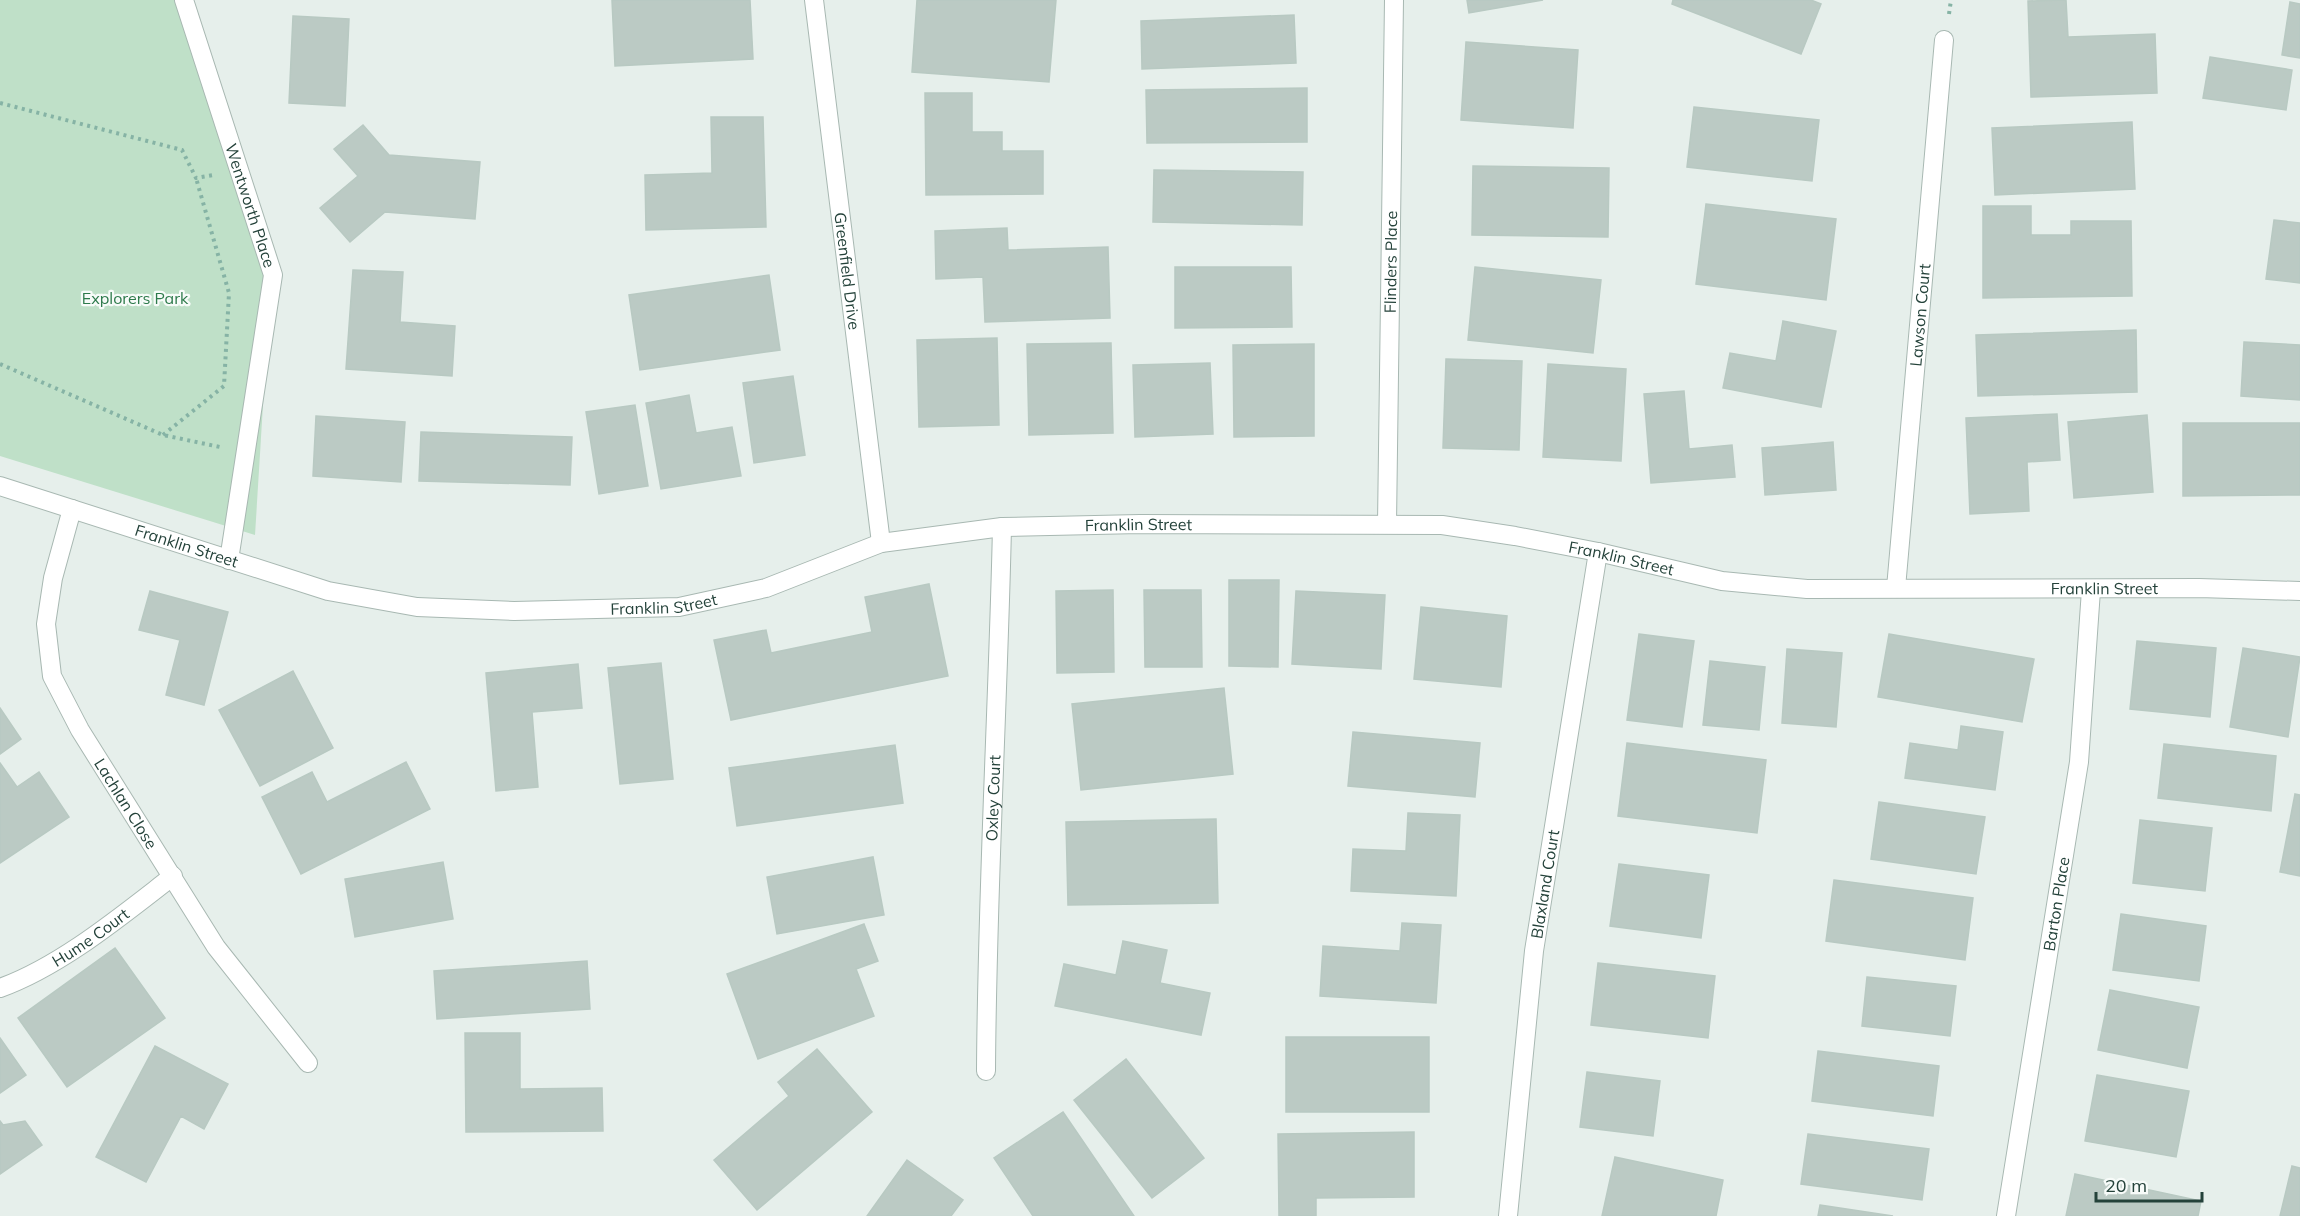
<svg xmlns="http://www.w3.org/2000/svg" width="2300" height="1216" viewBox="0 0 2300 1216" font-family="Mulish,sans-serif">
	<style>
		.green { fill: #bfe0c8 }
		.building { fill: #bbcac4; stroke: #b8c9c2; stroke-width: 1.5 }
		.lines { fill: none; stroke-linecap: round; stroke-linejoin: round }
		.minor-casing { stroke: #a8b8b2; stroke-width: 20 }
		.tertiary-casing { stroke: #a8b8b2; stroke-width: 20 }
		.path { stroke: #86b3a5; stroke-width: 4; stroke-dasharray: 3 4.5; stroke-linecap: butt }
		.minor { stroke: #fff; stroke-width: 18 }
		.tertiary { stroke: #fff; stroke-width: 18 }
		.labels { text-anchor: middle; stroke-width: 4.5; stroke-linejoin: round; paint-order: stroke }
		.street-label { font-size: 16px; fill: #24423a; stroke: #f7fbf9 }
		.park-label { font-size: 16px; fill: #2d7a4b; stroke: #f7fbf9 }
	</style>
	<rect width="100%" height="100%" fill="#e6efeb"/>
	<path class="green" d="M0,0H181L271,275L255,535L0,456Z"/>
	<path class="building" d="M612,0H750L753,59L615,66Z
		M917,0H1056L1049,82L912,72Z
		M1467,0H1543L1469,13Z
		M1673,0H1811L1821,4L1801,54L1672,4Z
		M2066,0L2068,37L2155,34L2157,93L2031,97L2028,1Z
		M2290,2L2300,4V58L2282,55Z
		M1294,15L1296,63L1142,69L1141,21Z
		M293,16L349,19L345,106L289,103Z
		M1466,42L1578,50L1573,128L1461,120Z
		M2210,57L2292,70L2286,110L2203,98Z
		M1307,88V142L1147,143L1146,90Z
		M925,93H972V132H1002V151H1043V194L926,195Z
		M1694,107L1819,120L1812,181L1687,167Z
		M711,117H763L766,227L646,230L645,175L712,173Z
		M2132,122L2135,189L1995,195L1992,128Z
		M363,125L389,155L480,162L475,219L385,212L350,242L320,208L358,176L334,149Z
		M1473,166L1609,168L1608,237L1472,235Z
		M1154,170L1303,172L1302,225L1153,222Z
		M1706,204L1836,219L1826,300L1696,284Z
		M1983,206H2031V235H2071V221H2131L2132,296L1983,298Z
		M2274,220L2300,223V283L2266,279Z
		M1007,228L1008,250L1108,247L1110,318L985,322L983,277L936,279L935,231Z
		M1175,267H1291L1292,327L1175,328Z
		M1475,267L1601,280L1593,353L1468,340Z
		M353,270L403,272L400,322L455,326L452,376L346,369Z
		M769,275L780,350L640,370L629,295Z
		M1783,321L1836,331L1821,407L1723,388L1730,353L1776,361Z
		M2136,330L2137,392L1978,396L1976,335Z
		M997,338L999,425L919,427L917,340Z
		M2244,342L2300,345V400L2241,396Z
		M1111,343L1113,433L1029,435L1027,344Z
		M1314,344V436L1234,437L1233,345Z
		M1446,359L1522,361L1519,450L1443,448Z
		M1210,363L1213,434L1135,437L1133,365Z
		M1548,364L1626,369L1621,461L1543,457Z
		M793,376L805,455L754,463L743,383Z
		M1684,391L1689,449L1732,445L1735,477L1651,483L1644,394Z
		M689,395L696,433L732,427L741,476L661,489L646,403Z
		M635,405L648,486L599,494L586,412Z
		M2057,414L2060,460L2027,462L2029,511L1970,514L1966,418Z
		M2147,415L2153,492L2074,498L2068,422Z
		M316,416L405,422L401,482L313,476Z
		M2183,423H2300V495L2183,496Z
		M421,432L572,437L570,485L419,481Z
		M1833,442L1836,490L1765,495L1762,448Z
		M1229,580H1279L1278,667L1229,666Z
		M929,584L948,676L731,720L714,640L766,630L771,653L872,632L865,597Z
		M1113,590L1114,672L1057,673L1056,591Z
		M1144,590H1201L1202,667H1145Z
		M150,591L228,612L204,705L166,695L180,640L139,630Z
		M1296,591L1385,595L1381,669L1292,664Z
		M1421,607L1507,616L1501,687L1414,679Z
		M1639,634L1694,641L1682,727L1627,720Z
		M1889,634L2034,659L2022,722L1878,697Z
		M2137,641L2216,648L2210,717L2130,709Z
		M2243,648L2300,657L2288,737L2230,727Z
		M1787,649L1842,653L1836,727L1782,723Z
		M1710,661L1765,667L1759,730L1703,725Z
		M661,663L673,779L620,784L608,668Z
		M578,664L582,708L532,712L538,787L496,791L486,673Z
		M293,671L333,748L260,786L219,710Z
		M1224,688L1233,774L1081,790L1072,704Z
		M0,708L21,739L0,754Z
		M1961,726L2003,732L1995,790L1905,778L1910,743L1958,750Z
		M1353,732L1480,743L1475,797L1348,786Z
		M1627,743L1766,760L1757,833L1618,816Z
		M2164,744L2276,756L2271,811L2158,798Z
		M895,745L903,803L737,826L729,768Z
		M406,762L430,809L301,874L262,797L312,772L327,802Z
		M0,763L17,787L39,772L69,817L0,863Z
		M2295,794L2300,795V876L2280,872Z
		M1879,802L1985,817L1976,874L1871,859Z
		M1408,813L1460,815L1456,896L1351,891L1353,849L1406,851Z
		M1216,819L1218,903L1068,905L1066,822Z
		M2140,820L2212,828L2205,891L2133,883Z
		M873,857L884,915L777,934L767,877Z
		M443,862L453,919L355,937L345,879Z
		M1619,864L1709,875L1701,938L1610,926Z
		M1834,880L1973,898L1965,960L1826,941Z
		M2121,914L2206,926L2199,981L2113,970Z
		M1402,923L1441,925L1436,1003L1320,996L1323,946L1400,951Z
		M864,924L878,961L856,969L874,1016L758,1059L727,974Z
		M1123,941L1167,950L1160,983L1210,993L1201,1035L1055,1006L1064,964L1116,975Z
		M115,948L165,1018L67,1087L18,1018Z
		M587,961L590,1009L437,1019L434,971Z
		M1598,963L1715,976L1708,1038L1591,1025Z
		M1867,977L1956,986L1950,1036L1862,1026Z
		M2110,990L2199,1007L2187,1068L2098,1050Z
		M465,1033H520V1089L602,1088L603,1131L466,1132Z
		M1286,1037H1429V1112H1286Z
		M0,1038L26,1075L0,1093Z
		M155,1046L228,1084L204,1129L181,1116L146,1182L96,1157Z
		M817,1049L872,1112L757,1210L714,1160L789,1096L778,1082Z
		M1818,1051L1939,1066L1933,1116L1812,1101Z
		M1126,1059L1204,1158L1152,1198L1074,1100Z
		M1587,1072L1660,1081L1653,1136L1580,1127Z
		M2097,1075L2189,1091L2176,1157L2085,1141Z
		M1063,1112L1134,1216H1033L994,1158Z
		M0,1121L3,1125L25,1121L42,1145L0,1174Z
		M1414,1132V1197L1316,1198V1216H1279L1278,1134Z
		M1808,1134L1929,1149L1922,1200L1801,1184Z
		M1615,1157L1723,1180L1716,1216H1602Z
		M907,1160L963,1200L951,1216H867Z
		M2292,1166L2300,1168V1216H2280Z
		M2075,1174L2201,1201L2198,1216H2066Z
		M1820,1205L1893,1216H1818Z"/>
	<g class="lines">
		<defs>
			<g id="minor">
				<path id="s1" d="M184,0L273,275L229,560"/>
				<path id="s2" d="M814,0L881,543"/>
				<path id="s3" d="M72,509L53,578L46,624L52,676L80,730L216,947L308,1063"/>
				<path id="s4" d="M1387,524L1394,0"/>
				<path id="s5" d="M1896,588L1944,40"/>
				<path id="s6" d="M0,988C61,966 121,916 173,876"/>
				<path id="s7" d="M986,1071C987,889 998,708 1002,527"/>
				<path id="s8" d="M1508,1216L1534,951L1598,552"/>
				<path id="s9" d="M2006,1216L2079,762L2091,590"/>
			</g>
			<g id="tertiary">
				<path id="s10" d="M0,486L328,591L417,607L514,611L679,607L766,588L881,543L1002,527L1140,524L1442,525L1515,536L1598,552L1722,581L1807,589L2199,588L2300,591"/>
			</g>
		</defs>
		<use href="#minor" class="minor-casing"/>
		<use href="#tertiary" class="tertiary-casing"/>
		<path class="path" d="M1949,14L1951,0
			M0,103L182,150L196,178L214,175
			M0,364L163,435L220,447
			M163,435L224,386L229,293L196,178"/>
		<use href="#minor" class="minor"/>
		<use href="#tertiary" class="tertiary"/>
	</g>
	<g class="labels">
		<g class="street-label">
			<text dy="6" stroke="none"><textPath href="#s1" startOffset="216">Wentworth Place</textPath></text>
			<text dy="6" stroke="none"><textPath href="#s4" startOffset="262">Flinders Place</textPath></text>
			<text dy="6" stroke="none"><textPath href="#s2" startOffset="273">Greenfield Drive</textPath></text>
			<text dy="6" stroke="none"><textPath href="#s5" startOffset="274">Lawson Court</textPath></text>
			<text dy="6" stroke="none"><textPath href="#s10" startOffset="1168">Franklin Street</textPath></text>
			<text dy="6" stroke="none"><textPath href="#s10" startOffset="196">Franklin Street</textPath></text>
			<text dy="6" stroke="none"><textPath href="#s10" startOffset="1654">Franklin Street</textPath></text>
			<text dy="6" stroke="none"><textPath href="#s10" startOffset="2140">Franklin Street</textPath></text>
			<text dy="6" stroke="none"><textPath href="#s10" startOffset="682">Franklin Street</textPath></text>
			<text dy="6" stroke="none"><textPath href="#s7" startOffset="273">Oxley Court</textPath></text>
			<text dy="6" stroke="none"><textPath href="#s3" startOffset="318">Lachlan Close</textPath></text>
			<text dy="6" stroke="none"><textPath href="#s8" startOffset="334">Blaxland Court</textPath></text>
			<text dy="6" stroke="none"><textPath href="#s9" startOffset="316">Barton Place</textPath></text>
			<text dy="6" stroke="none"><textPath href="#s6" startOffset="104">Hume Court</textPath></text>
		</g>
		<g class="park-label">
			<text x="135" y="304">Explorers Park</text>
		</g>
	</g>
	<path d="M2096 1192v9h106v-9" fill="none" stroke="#24423a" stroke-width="3"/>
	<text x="2105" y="1192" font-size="18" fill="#24423a" stroke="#f7fbf9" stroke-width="4.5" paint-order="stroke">20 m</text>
</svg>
